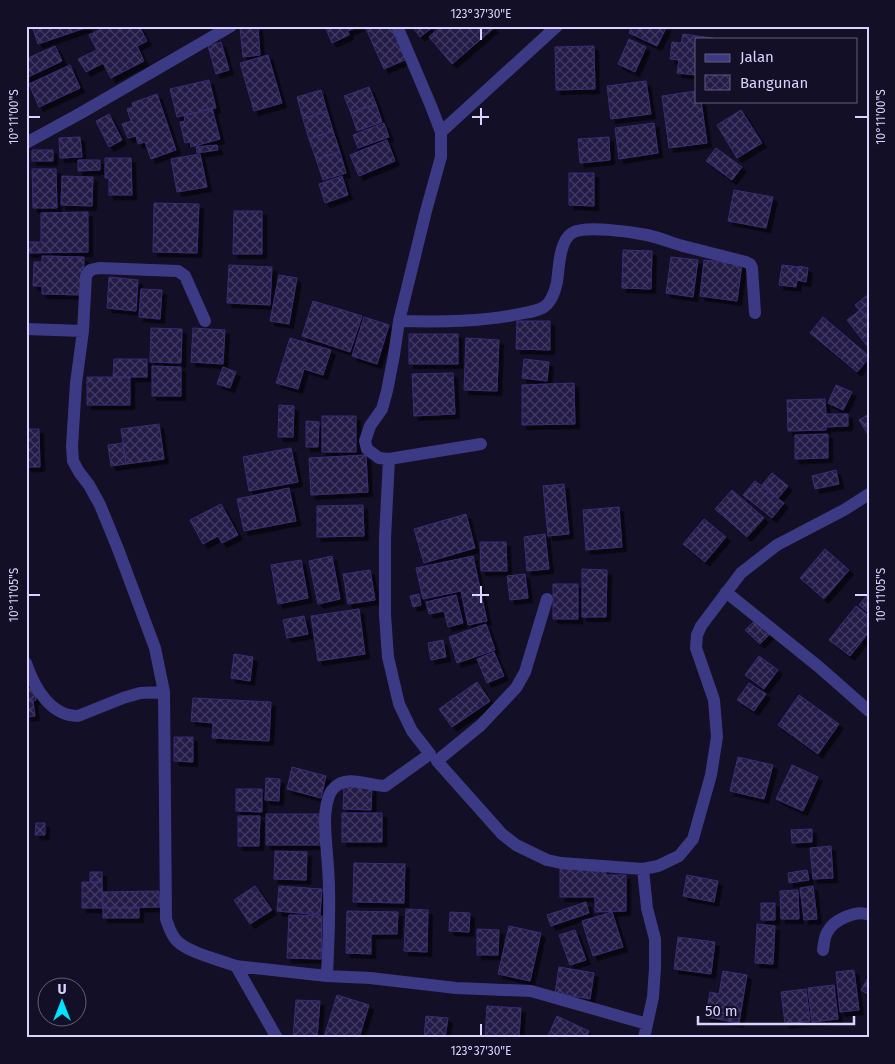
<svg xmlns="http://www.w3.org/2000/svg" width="895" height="1064" viewBox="0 0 895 1064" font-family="'Fira Sans',sans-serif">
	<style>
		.building { fill: url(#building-cross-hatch); stroke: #3b2d73; filter: url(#shadow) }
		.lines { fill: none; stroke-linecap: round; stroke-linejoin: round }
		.minor { stroke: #3d3a85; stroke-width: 12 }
		.ticks { fill: none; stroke: #d9d4ff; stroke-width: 2 }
		.neatline { fill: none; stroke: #d9d4ff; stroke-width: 2 }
		.ticks-label { font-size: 12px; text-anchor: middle; fill: #d9d4ff }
	</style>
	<defs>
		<pattern id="building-cross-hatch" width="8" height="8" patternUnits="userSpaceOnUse" patternTransform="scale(1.25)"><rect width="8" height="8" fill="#241b47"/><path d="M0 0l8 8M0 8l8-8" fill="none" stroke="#433b63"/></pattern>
		<filter id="shadow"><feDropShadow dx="4.5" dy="4.5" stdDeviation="0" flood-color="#0009"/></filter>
	</defs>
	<rect width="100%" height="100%" fill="#130f26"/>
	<path class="building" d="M32,26H87L88,27L38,44Z
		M107,26H139L147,41L137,46L144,61L111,78L103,63L86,72L78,59L97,50L89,35Z
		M325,26H360L348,31L349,35L332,43Z
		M365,26H392L407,59L384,69Z
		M412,26H432L433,27L420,37Z
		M441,26H492L494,28L452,64L429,37Z
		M632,26H667L657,46L629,33Z
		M258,27L260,55L243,57L240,28Z
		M683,34L713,38L696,39V75L677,73L679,60L670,59L672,42L681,43Z
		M629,39L646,47L635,72L618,64Z
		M221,42L229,70L216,74L208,46Z
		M55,46L62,61L26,78V59Z
		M594,46L595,89L556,90L555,47Z
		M268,55L282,103L254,111L240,63Z
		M70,65L80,88L39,107L29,84Z
		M209,80L216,108L177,117L170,89Z
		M646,81L651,114L611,119L607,86Z
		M369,87L376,104L351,113L344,96Z
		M321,90L327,111L303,119L297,97Z
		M696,91V101H701L707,143L669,148L662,96Z
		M157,94L176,150L151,159L145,142L138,144L136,136L128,138L122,124L131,121L127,109L133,107L132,103Z
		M376,104L382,122L357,131L351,113Z
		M212,108L220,139L191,147L190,142L185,143L180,122L185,121L184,116Z
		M741,110L762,143L737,158L717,125Z
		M327,111L333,131L309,139L303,119Z
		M109,114L122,140L109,147L96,121Z
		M384,123L389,137L358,148L353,135Z
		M654,123L658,153L619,159L615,128Z
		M333,131L340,152L316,159L309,139Z
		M80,137L82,157L60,158L59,138Z
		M609,137L610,160L580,163L578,139Z
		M387,140L395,161L359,176L350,155Z
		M217,145L218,150L197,153L196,147Z
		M716,148L742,167L732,180L706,161Z
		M32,150H53V161H32Z
		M340,152L346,173L323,180L316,159Z
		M200,154L207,187L177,192L171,159Z
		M105,158H131L132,195H109V178H105Z
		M78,160H100V170L78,171Z
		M32,169H56L57,208H33Z
		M569,173H594V206L569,205Z
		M62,176L93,177L92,206L61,205Z
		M342,176L348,195L325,203L319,184Z
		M734,190L773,197L766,228L728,221Z
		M154,203L199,204L197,253L153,252Z
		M234,211H262V254H233Z
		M88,212V252L27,253V242H41V213Z
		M623,250L652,251L651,289L622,288Z
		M42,256L84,257L83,295L42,294V286H33L34,262H42Z
		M671,257L698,260L693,297L666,293Z
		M704,260L742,264L737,301L700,296Z
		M229,265L272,267L270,305L227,303Z
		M782,265L799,267L796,287L779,285Z
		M799,266L808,268L806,282L797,280Z
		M279,275L297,278L289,324L270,321Z
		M109,277L138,280L136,311L107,308Z
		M141,289L162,290L160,319L139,317Z
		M869,294V321L855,305Z
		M313,301L362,316L350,352L302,336Z
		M860,310L869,321L868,347L847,320Z
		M364,317L389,325L377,364L352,356Z
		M823,317L869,356V358L857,372L810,333Z
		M517,321H550V350L516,349Z
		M151,328L182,329L181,363L150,362Z
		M193,328L225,330L223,364L191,362Z
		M409,334H458V364H409Z
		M290,338L331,350L323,375L304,369L298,389L276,383Z
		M466,338L499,340L497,391L464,390Z
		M114,359H147V377H113Z
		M524,359L549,362L547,381L522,378Z
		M152,366L181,367V396H152Z
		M223,367L236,372L230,388L217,384Z
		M453,373L455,414L414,416L412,374Z
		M87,377H130V405H87Z
		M574,383L575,424L522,425V385Z
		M836,385L852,392L843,410L828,403Z
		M825,399L826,414H848V426L826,427V430L788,431L787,400Z
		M279,405L294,406L293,437H278Z
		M869,414V436L859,420Z
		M322,416H356V452H322Z
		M306,421L319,422L318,447H306Z
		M159,424L164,459L126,464L121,429Z
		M26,429H39L40,467H26Z
		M828,434V458L795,459V435Z
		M123,443L126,464L111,466L108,445Z
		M291,448L298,482L249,491L243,457Z
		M366,455L368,492L311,495L309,458Z
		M836,470L839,484L815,489L812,476Z
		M772,473L788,486L778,498L762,485Z
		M755,481L784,503L772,518L743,495Z
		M564,484L569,534L548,536L543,486Z
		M289,488L296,521L244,531L237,499Z
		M732,490L764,518L747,537L715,509Z
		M221,504L238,535L222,543L218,536L203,544L190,520Z
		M363,505L364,536L317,537V506Z
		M619,507L622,547L586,550L583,510Z
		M466,514L475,548L424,563L414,529Z
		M704,519L726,537L705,562L683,544Z
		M545,534L549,569L527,571L524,537Z
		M480,542H506L507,571H481Z
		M825,549L849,570L824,599L800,578Z
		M332,556L340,599L318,604L309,561Z
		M473,556L487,621L468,625L461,591L423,599L416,568Z
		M301,560L308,598L278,604L271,565Z
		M582,569L607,570L606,617H582Z
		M370,570L375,600L348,604L343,574Z
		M525,574L528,598L510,600L507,576Z
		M553,584H578V619H553Z
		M869,593V613L859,605Z
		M419,594L421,605L413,607L410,596Z
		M456,595L463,623L448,627L444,611L429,614L426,602Z
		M856,606L869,616V632L850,656L829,640Z
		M359,609L365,654L318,661L311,616Z
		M304,616L308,634L287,638L283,620Z
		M757,619L771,633L760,644L745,630Z
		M486,624L495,650L457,663L449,637Z
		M443,640L446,657L431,660L428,643Z
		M494,652L504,676L487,683L477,659Z
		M234,654L253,657L250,681L231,678Z
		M759,656L778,670L764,689L745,675Z
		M477,682L490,701L452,727L439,709Z
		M749,683L766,694L754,711L737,700Z
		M34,688L36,700L26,702V689Z
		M799,695L839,724L818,754L778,725Z
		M193,698L271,702L269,741L212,738L213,723L191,721Z
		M33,701L35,716L26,717V702Z
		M174,737H193V762L174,761Z
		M738,757L773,765L764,799L730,791Z
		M792,765L818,777L803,811L776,799Z
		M292,767L326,776L321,798L287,789Z
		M266,778L280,779L279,801L265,800Z
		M344,786L372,787L371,810L343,809Z
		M236,789H262V812L236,811Z
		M342,813H382V842H342Z
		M266,814H321V845H266Z
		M238,816H260L259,846H238Z
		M36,823H45V835H35Z
		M812,829V842L792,843L791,830Z
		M831,846L833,878L813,879L810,848Z
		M275,851L307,852L306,880L274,879Z
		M354,863L405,864L404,903L353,902Z
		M560,869H605L606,875H626V911L595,912V897H560Z
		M807,870L809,880L789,883L788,873Z
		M90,872H102V882H90Z
		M687,875L718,881L714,902L683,896Z
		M82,882H102L103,908H82Z
		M255,886L272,910L250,924L234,900Z
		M279,886L322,889L320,915L277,911Z
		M813,886L817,919L804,920L800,888Z
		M798,890L799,919H781L780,891Z
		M159,891L160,907L103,908L102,892Z
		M586,902L589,913L551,926L547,915Z
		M761,903H775V920H761Z
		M103,908H139V918H103Z
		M406,909L428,910L427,952L404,951Z
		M347,911L398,912L397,934H371V954L346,953Z
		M450,912L470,913L469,932L449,931Z
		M612,912L623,947L593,956L582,921Z
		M289,915L322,916L321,959L287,958Z
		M757,924L775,926L773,964L755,963Z
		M509,926L541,933L530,981L498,974Z
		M477,929L499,930L498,955H477Z
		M575,930L586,960L570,965L559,935Z
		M678,937L715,942L711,974L674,969Z
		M559,967L594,973L590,999L555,993Z
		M854,970L859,1010L840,1012L836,972Z
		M723,971L747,975L739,1023L706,1017L710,992L719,994Z
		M869,976V995L861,990Z
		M834,985L838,1019L812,1022L808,988Z
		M806,989L810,1021L785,1024L781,992Z
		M337,995L369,1005L359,1038L324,1037Z
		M296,1000L320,1001L317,1038H293Z
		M487,1006L521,1008L519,1038H485Z
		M426,1016L448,1018L445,1038H424Z
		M557,1016L589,1031L586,1038H547Z"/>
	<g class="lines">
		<path class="minor" d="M441,132L557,26
			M26,143L81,113L231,26
			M205,321L185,276L178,271L99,268L90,270L86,276L83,331L76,383L72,446L73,461L79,472L89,485L100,505L118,549L155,648L164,692L166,919C169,927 171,935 177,941C189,953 220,960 236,966L277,1038
			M399,321C441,322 483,322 524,313C530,312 537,311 542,308C551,304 555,291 557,282C559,269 559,241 572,233C585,225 632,232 647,235C661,238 674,244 687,247C707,252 726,257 746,262L750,264L752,268L755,313
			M26,329L83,331
			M389,459L379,458L367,449L365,441L370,426L382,409L387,391L394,355L399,321L426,211L441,157V132L431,106L397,26
			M726,592L819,667L869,711
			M547,599L525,672L516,688L481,725L437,761L502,834L516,845L547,860L561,863L643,869
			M26,663C34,687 50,716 78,716L123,698L140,693L164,692
			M823,950C824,944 824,936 828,931C834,920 857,909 869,915
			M236,966L327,976L370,978L456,988L531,991L647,1024
			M327,976C328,947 330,918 329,889C329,866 325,843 325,820C325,812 327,794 334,788C347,774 369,786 385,786L430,754L412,731L399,704L388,657L385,615V538L389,459L481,444
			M644,1038L653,997L655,968V939L647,908L643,869L658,866L679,856L693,839L711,775L717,737L714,700L696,648L697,635L701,626L741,573L777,545L844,510L869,494"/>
	</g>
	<path class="ticks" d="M481,28V40M481,108V125M28,117H40M472,117H489M855,117H868M481,586V603M28,595H40M472,595H489M855,595H868M481,1024V1036"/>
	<rect width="895" height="1064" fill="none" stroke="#130f26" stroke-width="55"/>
	<rect x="695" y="38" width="162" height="65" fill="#130f26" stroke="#625e7d"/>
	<rect x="705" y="54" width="25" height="8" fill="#3d3a85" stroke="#625e7d"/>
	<text x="740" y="62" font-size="15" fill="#d9d4ff">Jalan</text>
	<rect x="705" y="75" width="25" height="15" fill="url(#building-cross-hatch)" stroke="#625e7d"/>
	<text x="740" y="88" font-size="15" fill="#d9d4ff">Bangunan</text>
	<g transform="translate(62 1002)"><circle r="24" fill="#130f26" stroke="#625e7d"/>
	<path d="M0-4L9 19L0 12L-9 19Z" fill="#00e5ff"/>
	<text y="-8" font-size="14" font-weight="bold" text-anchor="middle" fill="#d9d4ff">U</text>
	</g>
	<path d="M698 1016v8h156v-8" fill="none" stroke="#d9d4ff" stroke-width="2.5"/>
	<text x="705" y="1016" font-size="15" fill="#d9d4ff" stroke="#130f26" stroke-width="4" paint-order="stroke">50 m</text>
	<rect x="28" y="28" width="840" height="1008" class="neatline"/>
	<g class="ticks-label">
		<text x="481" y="18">123°37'30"E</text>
		<text transform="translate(14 117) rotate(-90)" y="4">10°11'00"S</text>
		<text transform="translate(881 117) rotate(-90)" y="4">10°11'00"S</text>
		<text transform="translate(14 595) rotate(-90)" y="4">10°11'05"S</text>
		<text transform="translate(881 595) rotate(-90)" y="4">10°11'05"S</text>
		<text x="481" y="1055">123°37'30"E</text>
	</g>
</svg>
